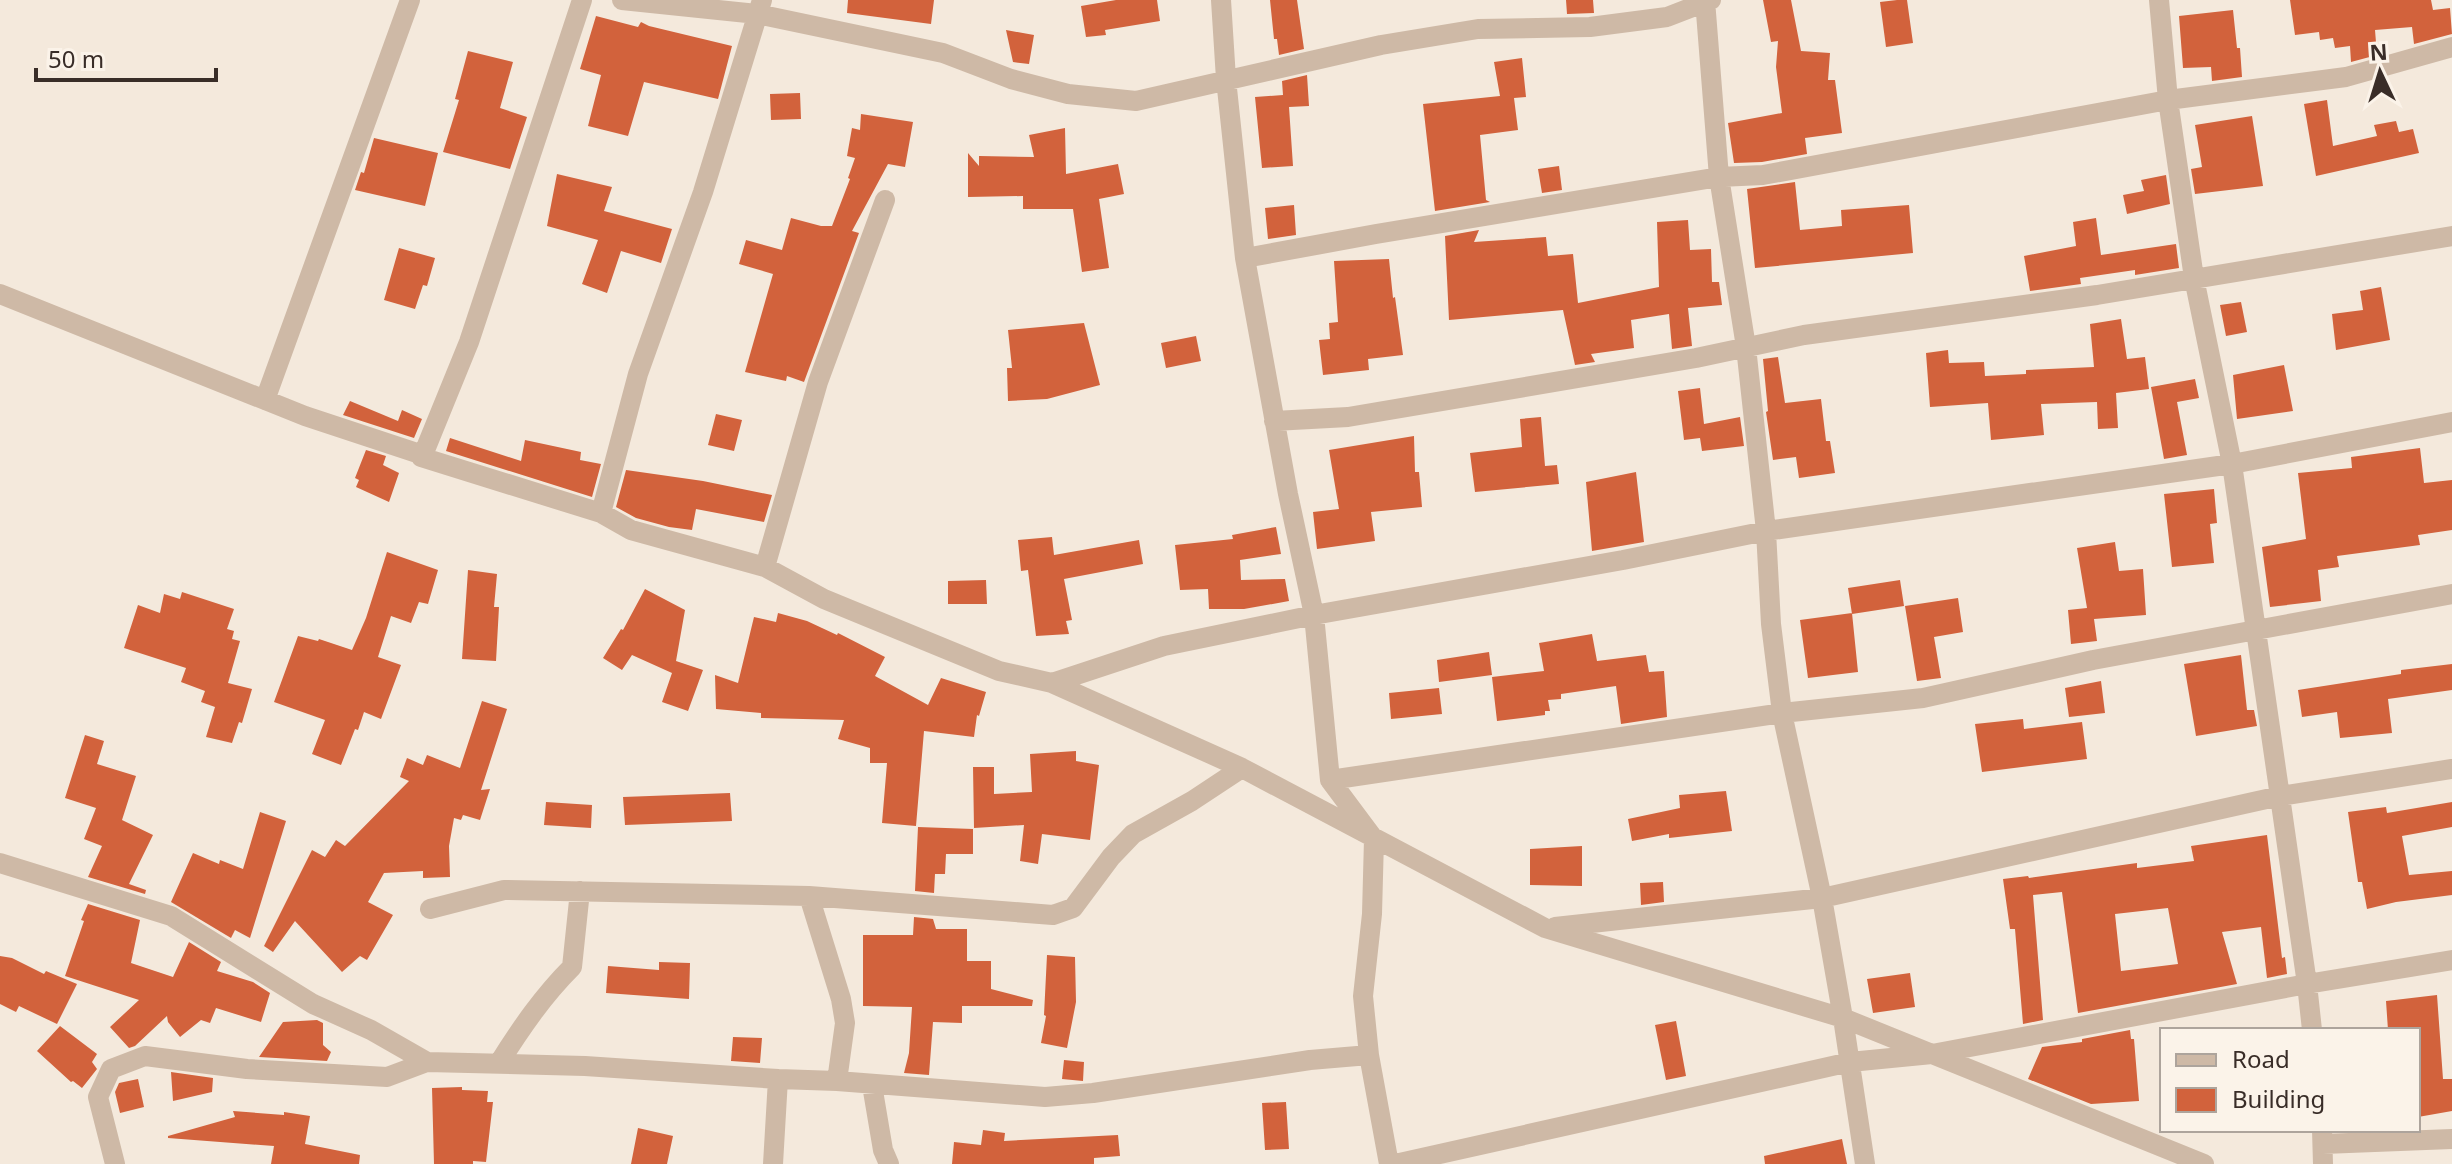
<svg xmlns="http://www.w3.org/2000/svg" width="2452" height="1164" viewBox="0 0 2452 1164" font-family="'Noto Sans',sans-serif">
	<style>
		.building { fill: #d2623c; fill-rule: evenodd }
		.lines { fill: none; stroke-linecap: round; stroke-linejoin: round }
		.minor { stroke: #ceb9a6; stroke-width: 20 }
	</style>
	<rect width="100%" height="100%" fill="#f4e9dc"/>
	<path class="building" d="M848,0H934L931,24L847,13Z
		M1116,0H1157L1160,21L1105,30L1106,35L1086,37L1081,6Z
		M1270,0H1297L1304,49L1279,55L1277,39H1274Z
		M1566,0H1593L1594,13L1567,14Z
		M1763,0H1791L1801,51L1830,53L1828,80H1835L1842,133L1805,138L1807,154L1762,162L1734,163L1728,123L1782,113L1776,67L1778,41L1771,42Z
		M1897,0H1907L1913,43L1886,47L1880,2Z
		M2290,0H2431L2433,10L2450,8L2452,34L2414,44L2412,27L2375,30L2377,55L2351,62L2350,46L2335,48L2333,38L2320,40L2319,32L2295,35Z
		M2233,10L2237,48H2240L2242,77L2212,81L2211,67L2183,68L2179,16Z
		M596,16L638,27L641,22L649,26L732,46L718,99L644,82L628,136L588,126L601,75L580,69Z
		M1006,30L1034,35L1029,64L1013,62Z
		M468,51L513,62L500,108L527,117L510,169L443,152L459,100L455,99Z
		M1522,58L1526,97L1514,98L1518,130L1480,135L1486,200L1490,202L1435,211L1423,104L1500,96L1494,62Z
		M1307,75L1309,106L1289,107L1293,166L1262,168L1255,97L1283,95L1282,81Z
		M800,93L801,119L771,120L770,94Z
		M2327,100L2333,146L2377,136L2374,125L2396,121L2399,132L2413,129L2419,153L2316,176L2304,104Z
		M861,114L913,122L905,167L888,164L852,231L859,233L804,382L787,376L786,381L745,372L773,274L739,264L746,240L782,250L791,218L821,226H832L850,179L848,178L855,158L847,156L852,128L860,130Z
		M2252,116L2263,186L2195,194L2191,169L2202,167L2195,125Z
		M1065,128L1066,174L1118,164L1124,194L1099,199L1109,268L1082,272L1073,209H1023V196L968,197V153L979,166V156L1034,157L1029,135Z
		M374,138L438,153L425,206L355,190L361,172L364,173Z
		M1559,166L1562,190L1542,193L1538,169Z
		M557,174L612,187L604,211L672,229L661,263L621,251L607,293L582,284L598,240L547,226Z
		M2166,175L2170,204L2127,214L2123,195L2144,191L2141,180Z
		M1795,182L1800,230L1842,226L1841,210L1909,205L1913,253L1755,268L1747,189Z
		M1294,205L1296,235L1268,239L1265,208Z
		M2096,218L2101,255L2176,244L2179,268L2135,275V270L2080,278L2081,284L2030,291L2024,256L2076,246L2073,222Z
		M1688,220L1690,250L1711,249L1712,282H1719L1722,305L1688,308L1692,346L1672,349L1669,314L1631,320L1634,348L1591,354L1595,362L1575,365L1563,310L1449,320L1445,236L1479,230L1474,242L1546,237L1548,256L1573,254L1578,303L1659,287L1657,222Z
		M399,248L435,258L427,286L423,285L415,309L384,300Z
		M1389,259L1393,298L1395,297L1403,355L1368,359L1369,370L1323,375L1319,340L1330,339L1329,323L1338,322L1334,261Z
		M2381,287L2390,340L2336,350L2332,314L2363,310L2360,291Z
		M2241,302L2247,332L2226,336L2220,305Z
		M2121,319L2127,359L2145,357L2149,389L2116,393L2118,428L2098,429L2097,402L2041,404L2044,435L1991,440L1988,403L1930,407L1926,353L1948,350L1949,363L1984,362L1985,376L2026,374V370L2094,367L2090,324Z
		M1084,323L1100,385L1047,399L1008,401L1007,368H1012L1008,330Z
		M1196,336L1201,361L1166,368L1161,343Z
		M1778,357L1785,403L1821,399L1826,441H1830L1835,473L1799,478L1796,457L1773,460L1766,412L1768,411L1763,359Z
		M2284,365L2293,411L2237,419L2233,375Z
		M2195,379L2199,398L2177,402L2187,455L2164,459L2151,387Z
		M1700,388L1704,424L1740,417L1744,446L1702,451L1700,438L1684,440L1678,391Z
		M350,401L398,421L402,410L422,419L414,438L343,415Z
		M716,414L742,420L734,451L708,445Z
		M1541,417L1545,466L1557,465L1559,484L1475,492L1470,453L1522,447L1520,419Z
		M1414,436L1415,472H1419L1422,507L1371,512L1375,541L1317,549L1313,512L1339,509L1329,450Z
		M450,438L521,461L525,440L581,452L580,460L601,464L592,497L446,451Z
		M2420,448L2424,483L2452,480V530L2418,535L2420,545L2337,556L2339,567L2318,570L2321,601L2270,607L2262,547L2306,539L2298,473L2352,468L2351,457Z
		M366,450L386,456L383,465L399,473L389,502L356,487L359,480L355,478Z
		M626,470L703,481L772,495L764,522L696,509L692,530L669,527L636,518L616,507Z
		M1636,472L1644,542L1592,551L1586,482Z
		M2214,489L2217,523L2210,524L2214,563L2172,567L2164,494Z
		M1276,527L1281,554L1240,560L1241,580L1285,579L1289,601L1244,609H1209L1208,589L1180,590L1175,545L1233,539L1232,535Z
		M1052,537L1054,555L1139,540L1143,564L1064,579L1072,620L1066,621L1069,634L1036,636L1028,570L1021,571L1018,540Z
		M2115,542L2119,571L2143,569L2146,615L2094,619L2097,641L2071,644L2068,610L2087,608L2077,548Z
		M387,552L438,570L428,604L419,602L411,623L391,616L378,657L401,665L381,719L364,712L358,730L355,729L341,765L312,754L325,720L274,702L298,636L318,641L319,639L352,650L366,618Z
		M468,570L497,574L494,607H499L496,661L462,659Z
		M986,580L987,604H948V581Z
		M1900,580L1904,606L1852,614L1848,588Z
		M645,589L685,610L676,661L703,670L688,711L662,702L672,673L632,655L622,670L603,658L621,629L623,630Z
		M182,592L234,609L227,629L234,631L232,639L240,641L228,683L252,689L242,723L239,722L232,743L206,737L215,707L201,702L205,691L181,682L186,668L124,648L138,605L160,613L164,594L180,599Z
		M1958,598L1963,632L1934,637L1941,678L1917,681L1905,606Z
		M778,613L807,621L837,635L838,633L885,657L875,676L928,705L941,678L986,692L979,716L977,715L974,737L924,731L916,826L882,823L887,763H870V748L838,739L844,720L761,718V713L716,709L715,675L738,683L754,617L776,622Z
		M1852,613L1858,672L1808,678L1800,620Z
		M1592,634L1597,661L1646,655L1649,672L1664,671L1667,717L1621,724L1616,686L1561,694V699L1548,700L1550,711H1545V715L1497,721L1492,677L1544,671L1539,643Z
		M1489,652L1492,675L1439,682L1437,660Z
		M2241,655L2247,710H2254L2257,726L2196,736L2184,664Z
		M2452,664V690L2388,699L2392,733L2340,738L2337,712L2302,717L2298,690L2401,674V670Z
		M2101,681L2105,713L2069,717L2065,688Z
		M1439,688L1442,714L1391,719L1389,693Z
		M482,701L507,709L481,790L490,789L480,820L463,815L461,820L454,818L449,846L450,877L423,878V871L384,873L368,902L393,915L367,960L360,956L342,972L295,921L273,952L264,946L312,850L325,857L336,840L345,846L409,781L400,777L407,758L423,765L427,755L460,768Z
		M2023,719L2024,729L2082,722L2087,759L1982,772L1975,724Z
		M85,735L104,741L97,764L136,776L122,820L153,835L129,884L146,890L145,894L88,877L102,846L84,839L96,808L65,798Z
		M1076,751V761L1099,765L1090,840L1042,834L1038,864L1020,861L1024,825L974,828L973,767H994V794L1032,792L1030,754Z
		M1726,791L1732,831L1669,838V834L1632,841L1628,819L1680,808L1679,795Z
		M730,793L732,821L625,825L623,797Z
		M546,802L592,805L591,828L544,825Z
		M2452,802V827L2402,836L2409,875L2452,871V895L2396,902L2367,909L2362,882H2358L2348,812L2386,807L2387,813Z
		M260,812L286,821L250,938L235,930L231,938L171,902L193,853L219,864L220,860L243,869Z
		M918,827L973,829V854H946L945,874H935L934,893L915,891Z
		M2267,835L2282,958L2285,957L2287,974L2267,978L2261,927L2222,932L2237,984L2078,1013L2062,892L2033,895L2043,1020L2023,1024L2015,929H2010L2003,879L2028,876L2029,878L2137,863V868L2194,861L2191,846ZM2168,908L2178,964L2121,971L2115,914Z
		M1582,846V886L1530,885V849Z
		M1663,882L1664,902L1641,905L1640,883Z
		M88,904L140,920L131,963L173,977L189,942L221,962L217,971L253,982L270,993L261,1022L216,1008L210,1023L201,1020L180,1037L168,1022L167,1016L135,1046L129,1048L110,1027L139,1000L65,976L84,921L81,920Z
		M914,917L933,919L936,929H967V961H991V989L1033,1000L1032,1006H962V1023L933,1022L929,1075L904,1073L909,1053L912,1007L863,1006V935H913Z
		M1047,955L1075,957L1076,1002L1067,1048L1041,1043L1046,1016L1044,1015Z
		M0,956L12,958L44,974L46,971L77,984L57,1024L19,1006L16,1012L0,1004Z
		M659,962L690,963L689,999L606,993L608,966L659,970Z
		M1910,973L1915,1007L1873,1013L1867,979Z
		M2437,995L2443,1079H2452V1111L2418,1117V1030H2388L2386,1001Z
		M317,1020L323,1023V1045L331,1052L327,1061L259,1057L283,1022Z
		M1676,1021L1686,1076L1666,1080L1655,1025Z
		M60,1026L97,1054L92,1062L97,1069L82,1088L73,1081L71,1082L37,1051Z
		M2130,1030L2131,1039H2134L2139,1101L2091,1104L2028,1079L2042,1047L2082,1042V1039Z
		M733,1037L762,1038L760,1063L731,1061Z
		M1064,1060L1084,1062L1083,1081L1062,1079Z
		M171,1072L213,1078L212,1092L173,1101Z
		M138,1079L144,1107L120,1113L115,1092L119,1083Z
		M462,1087V1090L488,1091L487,1102H493L486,1162L473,1161V1164H434L432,1088Z
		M1286,1102L1289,1149L1265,1150L1262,1103Z
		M233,1111L284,1115V1112L310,1116L305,1144L360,1155L359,1164H271L274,1146L168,1138V1136L235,1117Z
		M638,1128L673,1136L667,1164H631Z
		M983,1130L1005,1133L1004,1141L1118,1135L1120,1156L1094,1158V1164H952L954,1142L981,1145Z
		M1842,1139L1847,1164H1765L1764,1156Z"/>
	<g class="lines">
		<path class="minor" d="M622,0L757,14L943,53L1011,79L1068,94L1136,101L1381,45L1478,29L1590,27L1667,17L1711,0
			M1221,0L1226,79L1245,258L1288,494L1314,615L1330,780L1374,839L1372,914L1363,996L1369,1055L1389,1164
			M1705,0L1719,177L1746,347L1766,531L1771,624L1782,713L1822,898L1843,1018L1865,1164
			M2159,0L2168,100L2194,278L2232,464L2307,984L2312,1030
			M1245,258L1376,234L1719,177L1763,175L2168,100L2346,77L2452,47
			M0,294L305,416L423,455L421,457L601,513L631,530L765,567L824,599L999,671L1052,683L1242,768L1545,928L1843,1018L2204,1164
			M265,400L410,0
			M1274,421L1348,417L1696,358L1804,335L2097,295L2452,236
			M423,455L469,342L582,0
			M601,513L638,374L703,192L762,0
			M765,567L818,382L885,200
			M1052,683L1164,646L1314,615L1623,560L1766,531L2232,464L2452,422
			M1330,780L1782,713L1923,698L2093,660L2452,594
			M0,863L171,916L313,1004L371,1030L427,1062L585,1066L778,1079L773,1164
			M430,909L504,890L809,896
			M1555,927L1822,898L2280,796L2452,769
			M499,1063C521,1028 543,996 572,967L580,891
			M778,1079L837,1081L1045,1097L1093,1093L1310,1060L1369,1055
			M837,1081L845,1023L841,999L809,896L1053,915L1073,908L1111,857L1133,834L1192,801L1242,768
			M872,1085L883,1150L889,1164
			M2322,1130L2323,1164
			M2323,1144L2452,1139
			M115,1164L98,1097L111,1069L145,1056L247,1069L387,1077L427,1062
			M1395,1164L1850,1062L1932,1054L2307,984L2452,960"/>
	</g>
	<rect x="2160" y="1028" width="260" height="104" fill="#fbf3e9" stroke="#ada49c" stroke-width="2"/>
	<rect x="2176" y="1054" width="40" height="12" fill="#ceb9a6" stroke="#ada49c" stroke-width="2"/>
	<text x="2232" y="1068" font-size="24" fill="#392d28">Road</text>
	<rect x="2176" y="1088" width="40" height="24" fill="#d2623c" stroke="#ada49c" stroke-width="2"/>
	<text x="2232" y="1108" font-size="24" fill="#392d28">Building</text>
	<g transform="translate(2380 72) rotate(356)" stroke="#fbf3e9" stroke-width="6" paint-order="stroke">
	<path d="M0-6L14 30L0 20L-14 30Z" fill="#392d28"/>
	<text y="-12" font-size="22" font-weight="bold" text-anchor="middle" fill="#392d28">N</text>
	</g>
	<path d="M36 68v12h180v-12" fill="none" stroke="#392d28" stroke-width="4"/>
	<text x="48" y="68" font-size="24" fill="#392d28" stroke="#fbf3e9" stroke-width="6" paint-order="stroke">50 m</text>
</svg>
